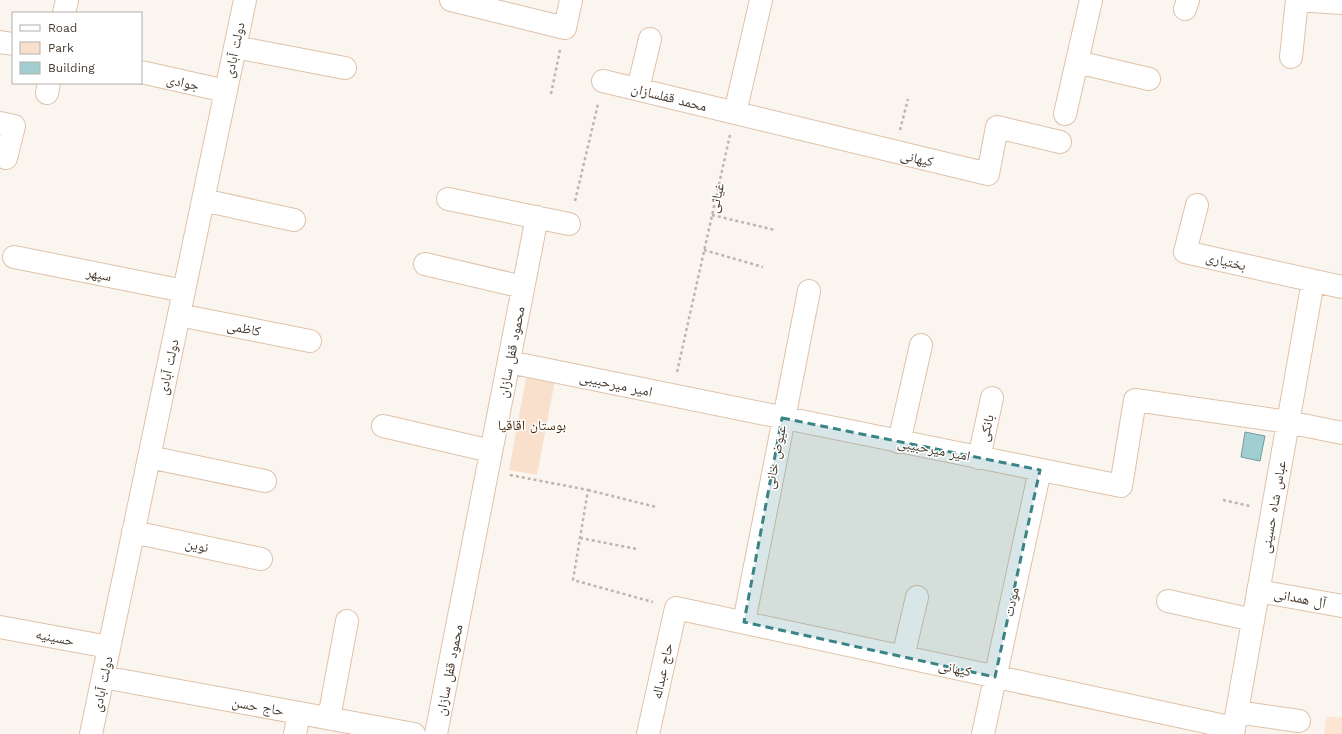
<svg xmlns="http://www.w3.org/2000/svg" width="1342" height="734" viewBox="0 0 1342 734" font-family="'Work Sans','Noto Naskh Arabic',sans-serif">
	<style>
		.built { fill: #fce5d3 }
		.green { fill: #f8e0cc }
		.building { fill: #a1ced0; stroke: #709c9e }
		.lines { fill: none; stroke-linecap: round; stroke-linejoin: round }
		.minor-casing { stroke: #dfc2a9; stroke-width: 24 }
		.path { stroke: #bdb5ae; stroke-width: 2.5; stroke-dasharray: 3 3; stroke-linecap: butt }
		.minor { stroke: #fff; stroke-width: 22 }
		.marked { fill: #3a8386; fill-opacity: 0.2; stroke: #3a8386; stroke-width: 3; stroke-dasharray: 8 5; stroke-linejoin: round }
		.labels { text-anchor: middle; stroke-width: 3; stroke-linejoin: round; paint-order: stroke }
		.street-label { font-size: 14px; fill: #44392e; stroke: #fff }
		.park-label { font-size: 14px; fill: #46290c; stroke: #fff }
	</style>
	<rect width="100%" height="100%" fill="#fbf5f0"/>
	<path class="built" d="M1327,716L1342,718V734H1324Z"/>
	<path class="green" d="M527,373L555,380L537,475L509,470Z"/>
	<path class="building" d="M1245,432L1265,436L1260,461L1241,457Z"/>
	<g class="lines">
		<defs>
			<path id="minor" d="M451,0L565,28L571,0
				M1297,0L1342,3
				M1185,9L1188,0
				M64,13L67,0
				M0,42L13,44
				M235,47L345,68
				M1291,57L1297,0
				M1077,62L1149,79
				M141,72L226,91
				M603,81L988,174L997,127L1060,142
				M638,89L650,39
				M47,93L49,83
				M735,113L761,0
				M1065,114L1091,0
				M0,123L14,126L6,158
				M448,199L569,224
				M203,200L294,220
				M1197,205L1185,252L1342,287
				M14,257L184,291
				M425,264L523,287
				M179,315L310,341
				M509,362L1121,486L1135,400L1288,422L1342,433
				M383,426L491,451
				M899,442L921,345
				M149,457L265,481
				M979,458L992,398
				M133,532L261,559
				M1258,591L1342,606
				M1168,601L1253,620
				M744,622L809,291
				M0,627L109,647
				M903,657L917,597
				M103,677L414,734
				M1237,712L1299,721
				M329,718L347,621
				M91,734L245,0
				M295,734L299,713
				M436,734L537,217
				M648,734L676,608L1234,728
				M983,734L1040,470
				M1233,734L1313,281"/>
		</defs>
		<use href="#minor" class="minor-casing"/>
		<path class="path" d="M551,94L560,50
			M900,130L908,99
			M575,201L598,104
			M712,215L775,230
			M704,250L763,267
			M677,372L730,135
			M510,475L588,490L573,580L653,602
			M588,490L656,507
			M1223,500L1250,506
			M580,538L637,549"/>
		<use href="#minor" class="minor"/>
	</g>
	<path class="marked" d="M782,418L1040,470L995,677L744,622Z"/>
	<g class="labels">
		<g class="street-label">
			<text transform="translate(234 50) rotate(-78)" y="5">دولت آبادی</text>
			<text transform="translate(183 82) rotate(12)" y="5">جوادی</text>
			<text transform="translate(669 97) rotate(14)" y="5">محمد قفلسازان</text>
			<text transform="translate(917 158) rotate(13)" y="5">کیهانی</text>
			<text transform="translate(716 198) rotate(-77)" y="5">غیاثی</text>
			<text transform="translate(1226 261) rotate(13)" y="5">بختیاری</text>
			<text transform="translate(99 274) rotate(11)" y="5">سپهر</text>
			<text transform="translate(244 328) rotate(11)" y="5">کاظمی</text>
			<text transform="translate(511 352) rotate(-79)" y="5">محمود قفل سازان</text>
			<text transform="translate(168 367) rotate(-78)" y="5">دولت آبادی</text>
			<text transform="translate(616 384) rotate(12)" y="5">امیر میرحبیبی</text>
			<text transform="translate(986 428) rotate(-77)" y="5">بانکی</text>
			<text transform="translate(934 449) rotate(11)" y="5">امیر میرحبیبی</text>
			<text transform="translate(775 457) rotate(-79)" y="5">عیوض خانی</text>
			<text transform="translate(1273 507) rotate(-80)" y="5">عباس شاه حسینی</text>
			<text transform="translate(197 545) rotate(12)" y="5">نوین</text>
			<text transform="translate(1300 598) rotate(11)" y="5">آل همدانی</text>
			<text transform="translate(1011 602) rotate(-78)" y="5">مودت</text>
			<text transform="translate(55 637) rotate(11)" y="5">حسینیه</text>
			<text transform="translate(955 668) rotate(12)" y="5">کیهانی</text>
			<text transform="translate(449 670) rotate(-79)" y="5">محمود قفل سازان</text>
			<text transform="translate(662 671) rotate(-78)" y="5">حاج عبداله</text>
			<text transform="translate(102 684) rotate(-78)" y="5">دولت آبادی</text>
			<text transform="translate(258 706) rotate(10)" y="5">حاج حسن</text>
		</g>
		<g class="park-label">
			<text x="532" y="430">بوستان اقاقیا</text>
		</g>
	</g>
	<rect x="12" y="12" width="130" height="72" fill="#ffffff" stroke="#b4b0ab"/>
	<rect x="20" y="25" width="20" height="6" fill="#ffffff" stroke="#b4b0ab"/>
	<text x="48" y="32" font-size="12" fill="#44392e">Road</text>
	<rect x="20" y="42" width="20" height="12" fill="#f8e0cc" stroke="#b4b0ab"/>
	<text x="48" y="52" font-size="12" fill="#44392e">Park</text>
	<rect x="20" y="62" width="20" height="12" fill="#a1ced0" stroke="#b4b0ab"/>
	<text x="48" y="72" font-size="12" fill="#44392e">Building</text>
</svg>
